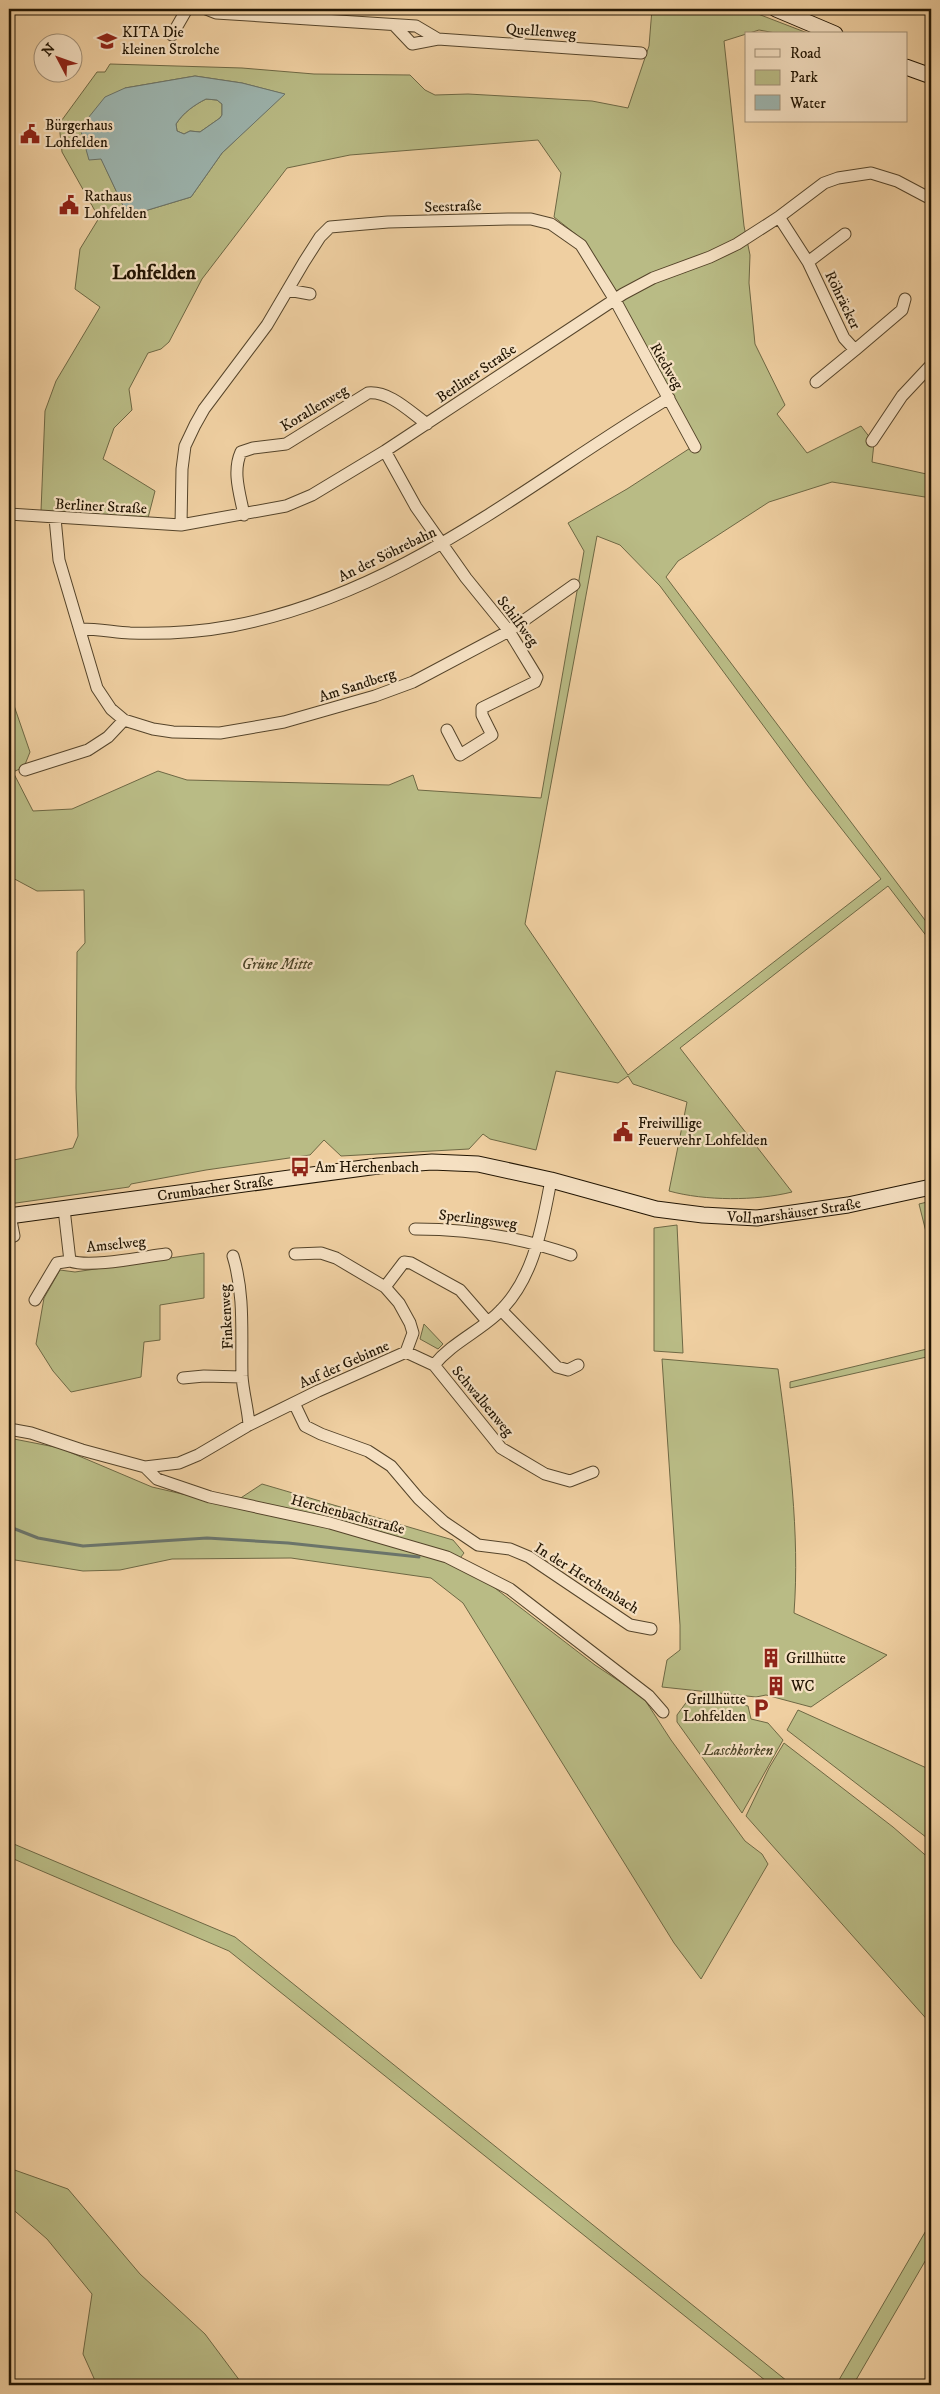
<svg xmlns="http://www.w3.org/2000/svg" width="940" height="2394" viewBox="0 0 940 2394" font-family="'IM FELL DW Pica',serif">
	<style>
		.green { fill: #b9bb85; stroke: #6e6844; fill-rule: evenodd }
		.water { fill: #9cb4ae; stroke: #6b746a; fill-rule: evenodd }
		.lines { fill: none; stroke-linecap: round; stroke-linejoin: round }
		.stream { stroke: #6b746a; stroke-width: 3 }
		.minor-casing { stroke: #55442a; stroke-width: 13 }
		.secondary-casing { stroke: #221503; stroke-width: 17 }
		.minor { stroke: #f5e0c2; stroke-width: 11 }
		.secondary { stroke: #f5e0c2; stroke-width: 15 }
		.labels { text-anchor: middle; stroke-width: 4.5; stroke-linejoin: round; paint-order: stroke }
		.street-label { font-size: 15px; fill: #221503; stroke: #f5e0c2 }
		.poi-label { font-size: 15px; fill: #221503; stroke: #f5e0c2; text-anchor: start }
		.park-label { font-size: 15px; font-style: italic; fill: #4f472a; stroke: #f5e0c2 }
		.district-label { font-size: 20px; font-weight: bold; fill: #221503; stroke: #f5e0c2 }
	</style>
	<rect width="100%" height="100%" fill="#efcfa1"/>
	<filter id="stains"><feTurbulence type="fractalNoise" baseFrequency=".004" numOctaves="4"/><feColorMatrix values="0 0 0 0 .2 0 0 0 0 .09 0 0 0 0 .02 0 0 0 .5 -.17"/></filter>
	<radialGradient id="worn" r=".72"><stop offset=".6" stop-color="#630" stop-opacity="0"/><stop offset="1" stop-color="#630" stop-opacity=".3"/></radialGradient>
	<path class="green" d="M652,9H745L810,34H781L759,30L724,41L744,226L750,255L749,283L755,344L785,405L777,414L807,453L861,426L874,443L872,462L931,475V498L832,482L769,502L678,561L666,577L931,928V942L888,886L680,1048L792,1192C756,1201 705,1201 669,1191L687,1102L633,1084L628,1076L618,1083L556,1071L536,1150L490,1139L483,1134L469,1149L341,1156L324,1140L310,1155L206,1170L131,1184L129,1187L9,1204V1161L73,1148L78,1136L76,1088L77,952L85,943L84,890L37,891L9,876V691L30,752L24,767L13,772L33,811L72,809L158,771L187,780L389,785L413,775L418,790L541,798L584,551L568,523L627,489L698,443L612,286L578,236L554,217L561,173L538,140L350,155L287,168L202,279L169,342L161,349L148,353L129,389L132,410L114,428L103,459L155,491L148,518L41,511L45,411L56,381L100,307L75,289L80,249L99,218L62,152L59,124L97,72H105L110,64L242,68L314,74L410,75L425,90L435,95L468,94L592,101L628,108L649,46ZM195,76L242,83L284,94L222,153L191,197L128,216L101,158L125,88ZM597,536L620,545L660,586L808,786L881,879L628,1075L525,924Z
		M206,99L217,100L222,104V115L220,118L200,132L190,131L184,134L177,131L176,124C183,113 194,105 206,99Z
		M931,1201V1252L919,1204Z
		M677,1225L683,1353L654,1351V1228Z
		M204,1253V1298L160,1305V1340L144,1342L141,1377L71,1392L53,1371L36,1344L44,1298L60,1270L75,1272Z
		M424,1324L443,1344L438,1349L420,1339Z
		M931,1348V1356L790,1388V1382Z
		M662,1359L778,1369C789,1449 800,1533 794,1613L887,1655L811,1707L766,1695L756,1697L662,1687L667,1660L680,1650V1625Z
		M14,1439L60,1448L152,1487L230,1505L262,1484L453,1540L464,1553L454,1566L491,1585L595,1665L643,1697L671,1740L745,1841L762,1854L768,1864L701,1979L674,1943L463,1603L431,1578L291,1558L172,1559L120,1570L83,1571L9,1559V1517L13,1518Z
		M688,1700L722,1701L748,1706L751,1719L768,1723L783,1740L742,1813L677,1722V1715Z
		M798,1710L931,1770V1841L787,1730Z
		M784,1743L893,1827L931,1860V2024L746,1816L769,1768Z
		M9,1842L235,1937L792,2385H771L229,1951L9,1857Z
		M9,2168L68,2189L140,2274L205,2334L243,2385H97L83,2354L92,2294L47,2239L9,2206Z
		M931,2222V2251L853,2385H836Z"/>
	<path class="water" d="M195,76L242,83L285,94L222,153L191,197L128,216L101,159L89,160L80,128L105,97L125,88ZM206,99L217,100L222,104V115L220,118L200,132L190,131L184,134L177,131L176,124C183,113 194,105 206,99Z"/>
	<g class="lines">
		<path class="stream" d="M10,1527L38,1538L83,1546L207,1538L288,1543L419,1557"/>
		<defs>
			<path id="minor" d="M206,9L216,13L416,26L438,39L641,53
				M394,25L412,44L438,39
				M172,35L187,9
				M779,217L808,262L844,338L855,350L902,310L905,299
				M808,262L845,234
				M288,290L310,294
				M816,382L855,350
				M872,441L902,396L931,365
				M385,451L416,507L466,578L509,631L537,677L535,682L482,708V715L492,735L460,755L447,730
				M9,514L181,525L286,506L312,495L385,451L623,294L653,278L710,257L737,244L779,217L824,183L838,178L871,173L897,181L931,199
				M244,515C240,494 232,472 241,452L253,448L286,444L368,393C390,391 410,412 427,424
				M55,518L59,560L97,688L111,709L124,720L153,729L173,732L220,733L284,722L375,696L413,682L509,631L574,585
				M181,525L182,469L185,446L195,425L204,409L267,325L304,262L320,237L330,227L388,222L508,219H531L551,224L581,245L615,300L695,447
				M81,629C98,629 114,632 130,633C163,634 200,632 232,626C401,594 526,484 669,398
				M25,770L88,750L108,737L124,720
				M64,1209L70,1261C91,1268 142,1257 166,1254
				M10,1215L14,1236
				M415,1229C470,1229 520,1237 571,1255
				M295,1254L321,1253L336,1258L385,1287L399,1303L410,1323L413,1333L406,1352
				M233,1256C245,1295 241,1336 242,1376C243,1392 248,1409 249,1425
				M385,1287L404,1262L411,1263L460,1290L487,1321
				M35,1300L57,1263L70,1261
				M501,1310L557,1367L568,1370L578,1365
				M434,1365C451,1344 476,1333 496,1315C534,1281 542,1227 551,1180
				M434,1365L501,1448L545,1474L570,1481L593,1472
				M183,1378L204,1376L242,1377
				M294,1403L305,1426L321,1434L368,1451L391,1466L419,1499L444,1522L478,1545L510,1549L529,1557L630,1625L651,1629
				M9,1429L31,1433L82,1450L145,1467L157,1479L210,1497L330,1523L447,1557L510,1589L649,1696L663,1712
				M145,1467L179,1463L198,1455L249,1425L318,1391L406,1352L434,1365"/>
			<g id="secondary">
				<path d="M776,9L835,34"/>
				<path d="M906,67L931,76"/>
				<path id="s1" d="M9,1216L378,1166L432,1162L478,1164L551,1180L656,1209L703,1215L757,1218L848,1205L931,1187"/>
			</g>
		</defs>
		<use href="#minor" class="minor-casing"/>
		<use href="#secondary" class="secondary-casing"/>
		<use href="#minor" class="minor"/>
		<use href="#secondary" class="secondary"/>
	</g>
	<defs>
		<symbol id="school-bare" viewBox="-9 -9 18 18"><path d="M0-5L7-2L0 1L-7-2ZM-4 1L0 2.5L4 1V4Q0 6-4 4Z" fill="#8f2418" stroke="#f5e0c2" stroke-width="2.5" paint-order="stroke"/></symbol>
		<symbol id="civic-bare" viewBox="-9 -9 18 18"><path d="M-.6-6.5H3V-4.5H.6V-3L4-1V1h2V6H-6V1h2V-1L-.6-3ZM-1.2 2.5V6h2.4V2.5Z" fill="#8f2418" stroke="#f5e0c2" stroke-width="2.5" paint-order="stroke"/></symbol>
		<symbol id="bus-bare" viewBox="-9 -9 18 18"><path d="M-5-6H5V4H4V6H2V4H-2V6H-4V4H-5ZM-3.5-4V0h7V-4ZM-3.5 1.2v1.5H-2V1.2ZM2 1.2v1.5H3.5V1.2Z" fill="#8f2418" stroke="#f5e0c2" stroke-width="2.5" paint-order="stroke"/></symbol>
		<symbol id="building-bare" viewBox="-9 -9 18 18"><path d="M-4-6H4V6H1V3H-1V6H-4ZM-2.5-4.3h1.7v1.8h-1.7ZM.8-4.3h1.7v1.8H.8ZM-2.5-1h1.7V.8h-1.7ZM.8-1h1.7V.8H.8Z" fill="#8f2418" stroke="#f5e0c2" stroke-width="2.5" paint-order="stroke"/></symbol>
		<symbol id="parking-bare" viewBox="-9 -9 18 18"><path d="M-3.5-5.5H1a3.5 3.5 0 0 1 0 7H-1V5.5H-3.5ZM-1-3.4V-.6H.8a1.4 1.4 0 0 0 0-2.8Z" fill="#8f2418" stroke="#f5e0c2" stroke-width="2.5" paint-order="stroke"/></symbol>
	</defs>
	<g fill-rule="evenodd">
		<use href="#school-bare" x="93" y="27" width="28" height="28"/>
		<use href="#civic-bare" x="16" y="120" width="28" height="28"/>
		<use href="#civic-bare" x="55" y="191" width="28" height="28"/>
		<use href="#civic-bare" x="609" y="1118" width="28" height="28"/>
		<use href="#bus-bare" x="286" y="1153" width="28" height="28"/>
		<use href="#building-bare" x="757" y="1644" width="28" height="28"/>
		<use href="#building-bare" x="762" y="1672" width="28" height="28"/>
		<use href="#parking-bare" x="747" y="1694" width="28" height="28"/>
	</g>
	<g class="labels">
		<g class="street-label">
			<text transform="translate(541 31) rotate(4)" y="5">Quellenweg</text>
			<text transform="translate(453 206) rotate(-2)" y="5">Seestraße</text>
			<text transform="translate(843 300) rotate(64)" y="5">Röhräcker</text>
			<text transform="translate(667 366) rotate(60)" y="5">Riedweg</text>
			<text transform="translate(476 373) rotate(-34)" y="5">Berliner Straße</text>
			<text transform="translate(314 408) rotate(-31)" y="5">Korallenweg</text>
			<text transform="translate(101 506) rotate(3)" y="5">Berliner Straße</text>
			<text transform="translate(387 554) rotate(-26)" y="5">An der Söhrebahn</text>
			<text transform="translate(518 621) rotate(53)" y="5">Schilfweg</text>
			<text transform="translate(357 685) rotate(-18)" y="5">Am Sandberg</text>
			<text dy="5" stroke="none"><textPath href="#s1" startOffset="208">Crumbacher Straße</textPath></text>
			<text dy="5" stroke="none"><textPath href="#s1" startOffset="795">Vollmarshäuser Straße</textPath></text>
			<text transform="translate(478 1219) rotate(7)" y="5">Sperlingsweg</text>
			<text transform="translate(116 1244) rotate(-6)" y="5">Amselweg</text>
			<text transform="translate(226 1317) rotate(-93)" y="5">Finkenweg</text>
			<text transform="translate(344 1364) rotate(-24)" y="5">Auf der Gebinne</text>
			<text transform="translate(483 1401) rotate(50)" y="5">Schwalbenweg</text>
			<text transform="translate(348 1514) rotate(15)" y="5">Herchenbachstraße</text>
			<text transform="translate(587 1578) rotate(32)" y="5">In der Herchenbach</text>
		</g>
		<g class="poi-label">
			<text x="122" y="37">KITA Die<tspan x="122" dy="17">kleinen Strolche</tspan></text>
			<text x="45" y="130">Bürgerhaus<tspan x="45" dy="17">Lohfelden</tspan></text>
			<text x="84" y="201">Rathaus<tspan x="84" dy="17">Lohfelden</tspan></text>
			<text x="638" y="1128">Freiwillige<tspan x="638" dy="17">Feuerwehr Lohfelden</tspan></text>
			<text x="315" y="1172">Am Herchenbach</text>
			<text x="786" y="1663">Grillhütte</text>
			<text x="791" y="1691">WC</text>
			<text x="746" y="1704" text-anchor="end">Grillhütte<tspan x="746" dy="17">Lohfelden</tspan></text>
		</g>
		<g class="park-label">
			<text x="277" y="969">Grüne Mitte</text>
			<text x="738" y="1755">Laschkorken</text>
		</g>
		<g class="district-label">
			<text x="154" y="279">Lohfelden</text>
		</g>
	</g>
	<rect width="940" height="2394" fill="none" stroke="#efcfa1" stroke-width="30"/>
	<rect x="10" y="10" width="920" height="2374" fill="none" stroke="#221503" stroke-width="2.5"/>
	<rect x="15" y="15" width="910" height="2364" fill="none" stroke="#221503"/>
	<rect x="745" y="32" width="162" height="90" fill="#f5e0c2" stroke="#a18f76"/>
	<rect x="755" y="49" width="25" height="8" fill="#f5e0c2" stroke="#a18f76"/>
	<text x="790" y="58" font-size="15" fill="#221503">Road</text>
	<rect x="755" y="70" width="25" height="15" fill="#b9bb85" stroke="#a18f76"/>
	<text x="790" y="82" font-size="15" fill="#221503">Park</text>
	<rect x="755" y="95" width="25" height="15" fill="#9cb4ae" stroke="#a18f76"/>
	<text x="790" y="108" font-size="15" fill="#221503">Water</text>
	<g transform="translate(58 58) rotate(311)"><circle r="24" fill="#f5e0c2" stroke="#a18f76"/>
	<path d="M0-4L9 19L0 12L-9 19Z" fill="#8f2418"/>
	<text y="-8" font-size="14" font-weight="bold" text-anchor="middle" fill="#221503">N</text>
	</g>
	<rect width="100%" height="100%" filter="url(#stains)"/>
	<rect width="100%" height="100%" fill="url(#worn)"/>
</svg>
